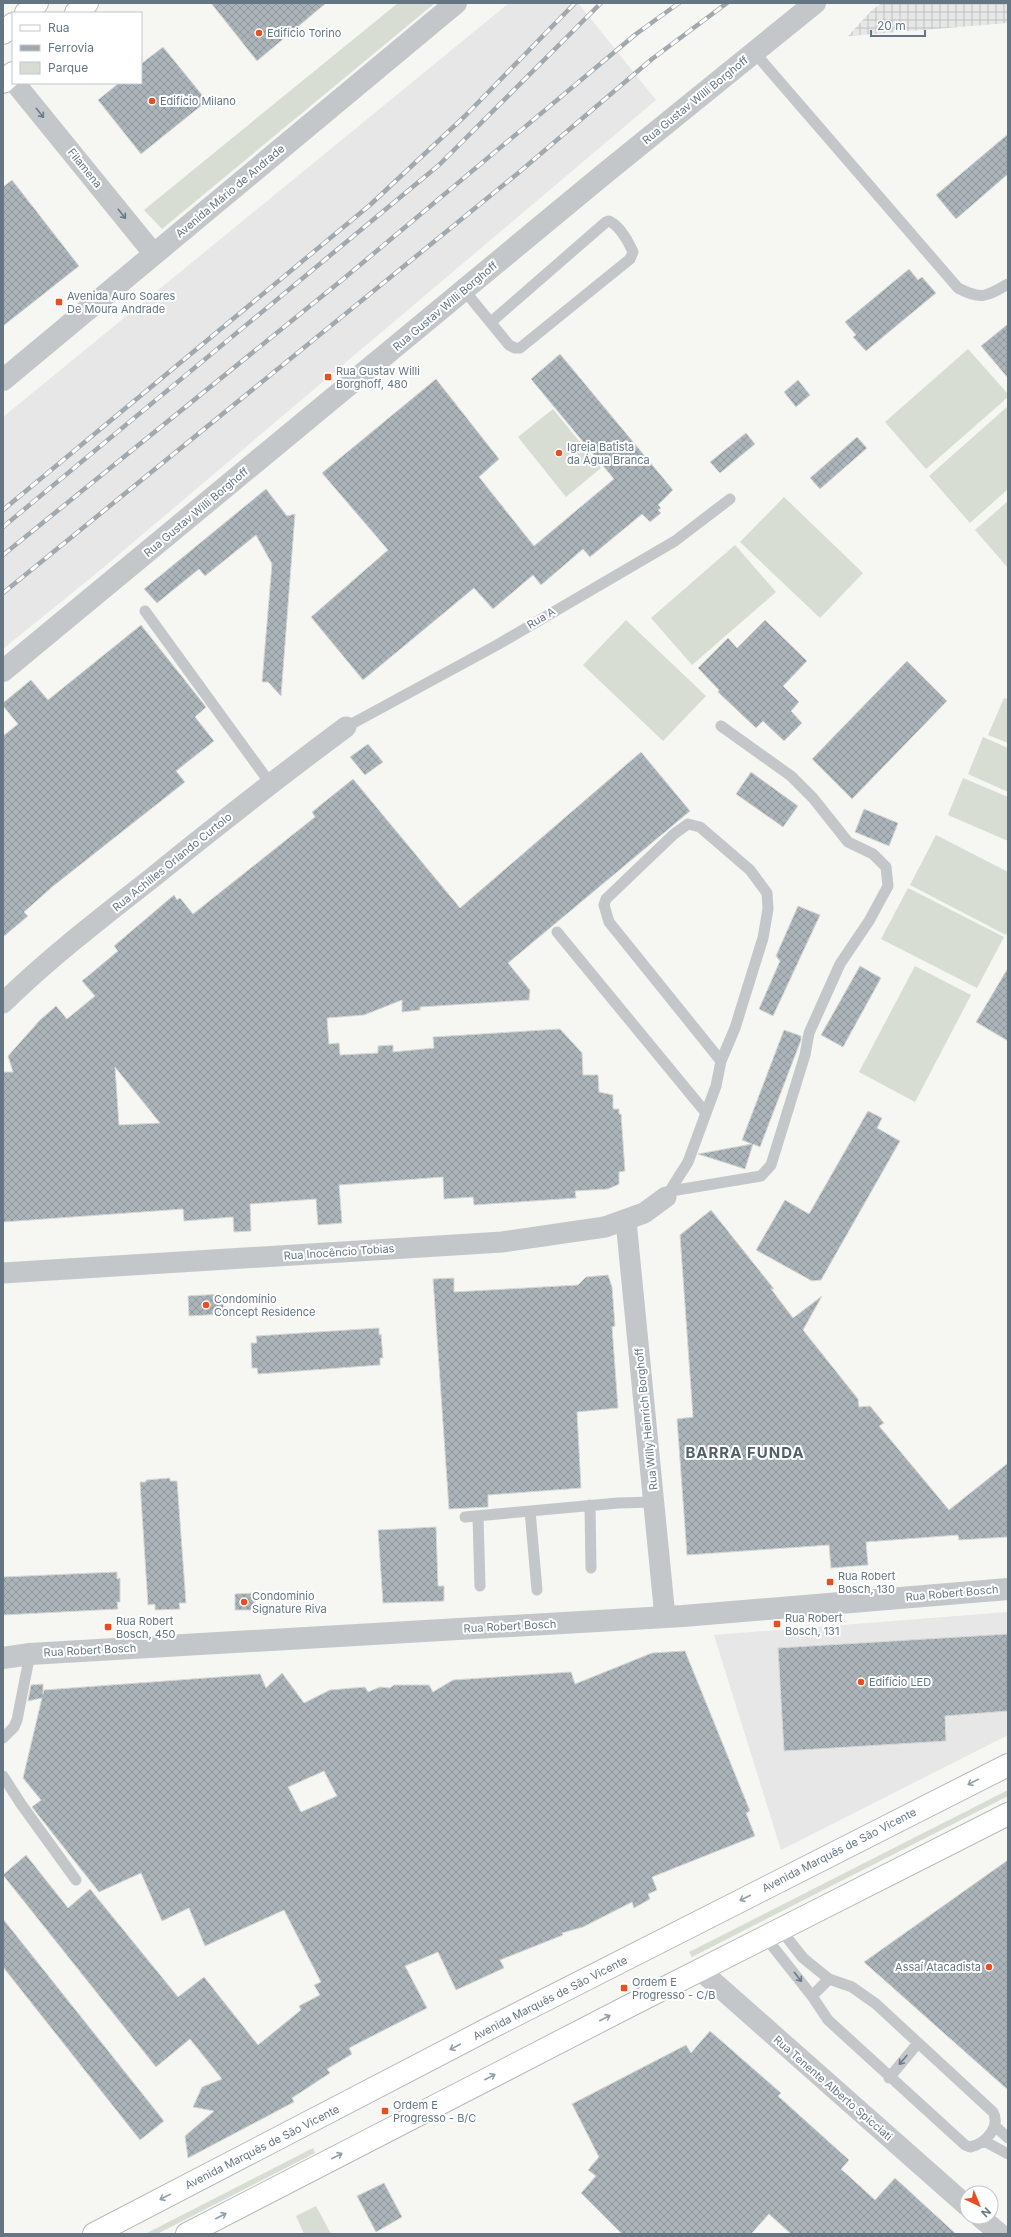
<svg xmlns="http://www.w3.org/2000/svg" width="1011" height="2237" viewBox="0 0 1011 2237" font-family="Inter,sans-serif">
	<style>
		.built { fill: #e6e7e6 }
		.industrial { fill: url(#industrial-grid) }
		.green { fill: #d7ddd3 }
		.building { fill: url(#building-cross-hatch); stroke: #d7d7d5; fill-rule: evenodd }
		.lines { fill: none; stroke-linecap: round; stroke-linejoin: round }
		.primary-casing { stroke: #b6babe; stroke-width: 24 }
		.service { stroke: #c3c7ca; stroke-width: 11 }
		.minor { stroke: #c3c7ca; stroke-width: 21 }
		.tertiary { stroke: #c3c7ca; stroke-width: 22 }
		.primary { stroke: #fff; stroke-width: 22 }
		.rail-casing { stroke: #a1a8ae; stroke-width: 4.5 }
		.rail { stroke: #fff; stroke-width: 3; stroke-dasharray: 9; stroke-linecap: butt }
		.oneway { stroke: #697a88 }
		.oneway2 { stroke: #929fa9 }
		.poi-dot { fill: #e84f20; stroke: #fff; stroke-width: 1.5 }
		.labels { text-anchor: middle; stroke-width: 4; stroke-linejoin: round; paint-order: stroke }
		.poi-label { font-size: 11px; fill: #647684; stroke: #fff; text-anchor: start }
		.street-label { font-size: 11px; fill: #647684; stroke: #fff }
		.district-label { font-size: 15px; font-weight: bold; letter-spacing: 1px; fill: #525f69; stroke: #fff }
	</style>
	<defs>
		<pattern id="industrial-grid" width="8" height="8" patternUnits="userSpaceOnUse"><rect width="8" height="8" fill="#e6e7e6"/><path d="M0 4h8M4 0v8" fill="none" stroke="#bec0c0"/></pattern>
		<pattern id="building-cross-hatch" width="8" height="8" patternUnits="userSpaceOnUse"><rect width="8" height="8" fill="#abb4b9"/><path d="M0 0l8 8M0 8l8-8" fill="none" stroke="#8f979c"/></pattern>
	</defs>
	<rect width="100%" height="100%" fill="#f6f6f2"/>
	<path class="built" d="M509,3H578L656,100L104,567L3,649V417Z
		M1008,1612V1735L781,1850L714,1635Z"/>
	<path class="industrial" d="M882,3H1008V23L848,36L872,10Z"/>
	<path class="green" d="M398,3H435L162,229L144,210Z
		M968,349L1008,394V397L926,469L885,422Z
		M1008,406V489L970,523L929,476Z
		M553,409L601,468L566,497L518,437Z
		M784,497L863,573L820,618L740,542Z
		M1008,501V568L975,530Z
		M735,545L776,592L692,665L651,618Z
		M626,620L706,696L663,741L583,665Z
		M1004,698L1008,699V743L988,735Z
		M983,737L1008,748V792L968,774Z
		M963,778L1008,797V841L948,815Z
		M936,835L1008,872V930L1006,935L910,885Z
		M908,888L1004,937L977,988L881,939Z
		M915,966L971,995L915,1102L859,1072Z
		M1008,1790V1796L692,1957L689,1952Z
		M313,2148L315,2153L157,2234H145Z
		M316,2206L331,2234H304L296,2216Z"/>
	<path class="building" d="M211,3H326L257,61Z
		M163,47L207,101L141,154L98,100L119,83H141V64Z
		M1008,134V174L956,219L936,195Z
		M12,180L79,266L3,326V187Z
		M909,269L918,280L922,277L936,293L866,351L853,337L856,335L845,322Z
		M1008,324V378L981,346Z
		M560,354L673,490L658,505L661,508L658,510L661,513L650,522L642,514L590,557L583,549L541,585L533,575L493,609L474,588L363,680L311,617L388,550L322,473L436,379L499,459L479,477L534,546L614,479L531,379Z
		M798,380L810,395L796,407L784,392Z
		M746,433L755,444L720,473L710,462Z
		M857,437L867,448L820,489L810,478Z
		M266,489L287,516L295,514L281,696L268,682H262L272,564L256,535L205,576L199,569L157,603L144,589Z
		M765,620L807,661L783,686L799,702L791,711L802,723L784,741L763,721L756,728L718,692L719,690L698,668L728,638L737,648Z
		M141,625L206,707L195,717L214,741L176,771L185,782L52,887L24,912L28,916L3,937V736L18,724L3,706V703L31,680L48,700Z
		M907,661L947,701L852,799L812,759Z
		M368,744L383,762L365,775L350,757Z
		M641,752L690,811L508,963L530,990L529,1000L420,1007V1010L402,1012V1000L364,1015L327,1018L329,1044L339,1043L340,1055L378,1053V1046L393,1045V1052L434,1048L433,1037L560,1029L582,1053L583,1075H598L599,1092L613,1095V1109H619V1114H621L625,1171L619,1172V1184L608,1189L575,1191L576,1198L474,1205L473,1197L444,1199L443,1177L339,1185L342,1223L318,1225L316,1199L250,1204L251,1231L234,1232L233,1217L184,1221L183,1209L3,1222V1072H13L8,1056L40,1020L56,1006L67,1019L95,996L82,981L118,951L114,946L174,895L177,900L180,898L193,914L315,817L312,812L353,779L460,908ZM115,1067L160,1123L119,1125Z
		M751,772L798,806L783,827L736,794Z
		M864,809L898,823L889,846L855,832Z
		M798,906L820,915L773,1016L759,1009L780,961L776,956Z
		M860,966L881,978L843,1047L821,1035Z
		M1008,968V1041L976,1022Z
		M784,1030L801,1036V1040L760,1147L753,1144L745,1169L698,1154L752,1144L742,1140Z
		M868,1111L882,1118L877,1128L900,1141L821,1280L812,1281L756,1250L785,1200L809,1214Z
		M711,1210L774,1289H771L793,1318L822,1296L803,1330L858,1399L859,1407L870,1406L884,1423L879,1426L949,1510L1008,1463V1537L959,1540L958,1535L866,1542L868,1565L831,1568L829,1545L687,1555L677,1419L693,1417L680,1235Z
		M608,1275L612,1287L615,1326L612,1327L618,1408L577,1412L581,1488L488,1495V1507L449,1509L433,1279L454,1278V1292L578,1285L586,1277Z
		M223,1294L224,1314L189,1316L188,1296Z
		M379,1328V1335L381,1334L383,1358H380V1365L258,1374L257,1368H252L251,1343H257L256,1336Z
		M170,1478V1481H177L186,1603H179L180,1609L155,1610V1604L148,1605L140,1482H146V1480Z
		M436,1527L438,1586H444V1601L383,1603L378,1530Z
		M117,1572V1579L120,1578V1602H117L118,1609L3,1615V1577Z
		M254,1593V1610H235V1594Z
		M1008,1634V1711L945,1716L946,1741L784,1751L778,1648Z
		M685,1651L750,1811L746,1813L755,1836L652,1877L657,1890L648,1894L650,1899L634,1908L632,1902L583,1927L562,1933L563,1935L500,1960L504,1968L456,1990L438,1952L405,1966L427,2008L349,2048L352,2054L327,2069L330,2073L292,2098L294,2102L188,2158L185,2136L214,2111L193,2107L202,2087L222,2079L190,2039L156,2067L3,1875L26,1855L68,1908L90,1889L178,1997L204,1977L258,2045L301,2010L299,2006L320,1995L314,1985L321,1982L284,1910L205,1946L189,1908L162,1921L141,1873L99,1892L32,1807L41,1800L23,1778L42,1698L28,1701L31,1685L43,1684V1694L44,1690L260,1674L266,1688L282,1673L304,1703L330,1690L365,1687L368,1692L380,1687L390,1688L394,1685H429L433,1692L453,1680L571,1672L575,1684L652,1653ZM324,1771L337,1796L301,1812L288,1787Z
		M1008,1860V2090L864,1962Z
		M3,1919L164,2121L140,2140L3,1967Z
		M710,2031L781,2093L778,2096L849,2160L841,2169L875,2200L895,2178L956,2234H791L769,2214L751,2234H622L581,2193L596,2176L588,2170L599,2157L572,2104L686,2045L691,2053Z
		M384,2183L402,2217L376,2232L357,2196Z"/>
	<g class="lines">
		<defs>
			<path id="primary" d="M26,13L37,3
				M76,13L87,3
				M3,33L13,24
				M3,82L13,73
				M94,2234L486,2030L1008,1765
				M187,2234L631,2005L1008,1814"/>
		</defs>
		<use href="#primary" class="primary-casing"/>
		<path class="service" d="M754,52L958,288C981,300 986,297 1008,284
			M464,290L509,345L515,348H520L630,259L633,252C628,241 620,226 609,221L606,222L491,322
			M145,611L270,783
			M346,727L497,645L675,541L730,499
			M557,932L706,1113
			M671,1191L761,1176L771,1165L805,1055L809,1033L840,964L869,921L888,886L886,867L873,854L848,842L813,798L791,776L721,726
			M666,1197L688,1162L716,1086L721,1061L735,1028L763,938L768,909L767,893L750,870L700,827L688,824L674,834L606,899L604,905L609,922L721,1061
			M590,1505L591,1568
			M530,1511L537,1590
			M478,1516L480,1586
			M465,1517L618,1503L654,1502
			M3,1738L14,1727L17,1720L30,1654
			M3,1776L21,1804L76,1880
			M781,1930L803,1958L829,1979
			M766,1938L812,1996
			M829,1979L852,1987L876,2004L993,2112C1001,2127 985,2144 970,2147L965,2145L828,2020L812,1996Z
			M889,2078L918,2043
			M995,2126L1008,2138
			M984,2141L1008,2154"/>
		<path class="minor" d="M15,83L154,254
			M3,1003C49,958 101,918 152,878C216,826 280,776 346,727
			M626,1221L665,1617
			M3,1273L502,1242L605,1227L644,1213L666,1197
			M700,1970L967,2206
			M980,2217L1000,2234"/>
		<path class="tertiary" d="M3,380L456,3
			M3,671L604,174L815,3
			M3,1658L30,1654L683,1616L1008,1589"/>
		<use href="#primary" class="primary"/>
		<defs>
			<path id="rail" d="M3,510L370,205L465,116L575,3
				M3,527L439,165L601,3
				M3,555L342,280L636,34L679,3
				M3,593L517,174L652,59L727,3"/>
		</defs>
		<use href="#rail" class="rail-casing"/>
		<use href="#rail" class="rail"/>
	</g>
	<defs><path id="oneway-shaft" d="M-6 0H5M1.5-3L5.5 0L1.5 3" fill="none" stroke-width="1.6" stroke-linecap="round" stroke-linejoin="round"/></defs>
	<g class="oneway">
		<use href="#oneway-shaft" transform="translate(40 113) rotate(51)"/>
		<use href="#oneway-shaft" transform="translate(122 214) rotate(51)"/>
		<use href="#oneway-shaft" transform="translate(798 1977) rotate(52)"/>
		<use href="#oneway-shaft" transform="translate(903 2060) rotate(130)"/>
	</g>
	<g class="oneway2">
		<use href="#oneway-shaft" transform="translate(973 1782) rotate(153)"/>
		<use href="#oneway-shaft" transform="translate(745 1898) rotate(153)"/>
		<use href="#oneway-shaft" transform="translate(605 2018) rotate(-27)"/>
		<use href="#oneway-shaft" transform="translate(455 2047) rotate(152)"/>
		<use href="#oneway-shaft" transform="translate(490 2077) rotate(-27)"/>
		<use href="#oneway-shaft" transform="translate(337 2156) rotate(-27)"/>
		<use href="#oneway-shaft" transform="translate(165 2197) rotate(153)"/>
		<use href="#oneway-shaft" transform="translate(221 2216) rotate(-27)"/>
	</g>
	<g class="poi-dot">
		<circle cx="259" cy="33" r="4"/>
		<circle cx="152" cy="101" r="4"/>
		<rect x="55" y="298" width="8" height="8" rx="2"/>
		<rect x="324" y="373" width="8" height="8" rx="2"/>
		<circle cx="559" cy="453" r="4"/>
		<circle cx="206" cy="1305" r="4"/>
		<rect x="826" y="1578" width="8" height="8" rx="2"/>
		<circle cx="244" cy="1602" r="4"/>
		<rect x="773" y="1620" width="8" height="8" rx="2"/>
		<rect x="104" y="1623" width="8" height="8" rx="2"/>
		<circle cx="861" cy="1682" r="4"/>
		<circle cx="989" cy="1967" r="4"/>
		<rect x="620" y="1984" width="8" height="8" rx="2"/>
		<rect x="381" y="2107" width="8" height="8" rx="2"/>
	</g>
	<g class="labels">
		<g class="poi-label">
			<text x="267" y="37">Edifício Torino</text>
			<text x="160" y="105">Edifício Milano</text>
			<text x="67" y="300">Avenida Auro Soares<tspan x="67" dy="13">De Moura Andrade</tspan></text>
			<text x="336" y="375">Rua Gustav Willi<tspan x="336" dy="13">Borghoff, 480</tspan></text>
			<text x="567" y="451">Igreja Batista<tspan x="567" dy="13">da Água Branca</tspan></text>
			<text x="214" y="1303">Condomínio<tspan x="214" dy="13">Concept Residence</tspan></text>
			<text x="838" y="1580">Rua Robert<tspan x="838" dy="13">Bosch, 130</tspan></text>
			<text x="252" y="1600">Condomínio<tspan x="252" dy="13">Signature Riva</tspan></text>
			<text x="785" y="1622">Rua Robert<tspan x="785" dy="13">Bosch, 131</tspan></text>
			<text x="116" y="1625">Rua Robert<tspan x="116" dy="13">Bosch, 450</tspan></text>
			<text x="869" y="1686">Edifício LED</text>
			<text x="981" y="1971" text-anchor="end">Assaí Atacadista</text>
			<text x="632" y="1986">Ordem E<tspan x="632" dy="13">Progresso - C/B</tspan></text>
			<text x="393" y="2109">Ordem E<tspan x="393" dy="13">Progresso - B/C</tspan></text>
		</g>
		<g class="street-label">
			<text transform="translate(695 100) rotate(-39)" y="4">Rua Gustav Willi Borghoff</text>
			<text transform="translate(85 168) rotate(51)" y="4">Filamena</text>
			<text transform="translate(230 191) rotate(-40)" y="4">Avenida Mário de Andrade</text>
			<text transform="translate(445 306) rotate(-40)" y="4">Rua Gustav Willi Borghoff</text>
			<text transform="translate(196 512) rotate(-40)" y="4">Rua Gustav Willi Borghoff</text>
			<text transform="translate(541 618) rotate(-31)" y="4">Rua A</text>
			<text transform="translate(172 862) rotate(-39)" y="4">Rua Achilles Orlando Curtolo</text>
			<text transform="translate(339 1252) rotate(-4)" y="4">Rua Inocêncio Tobias</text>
			<text transform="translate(646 1419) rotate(-96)" y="4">Rua Willy Heinrich Borghoff</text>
			<text transform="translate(952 1593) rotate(-5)" y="4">Rua Robert Bosch</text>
			<text transform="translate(510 1626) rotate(-3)" y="4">Rua Robert Bosch</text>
			<text transform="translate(90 1650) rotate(-3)" y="4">Rua Robert Bosch</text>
			<text transform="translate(839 1850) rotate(-27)" y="4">Avenida Marquês de São Vicente</text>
			<text transform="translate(550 1998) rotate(-27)" y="4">Avenida Marquês de São Vicente</text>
			<text transform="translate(833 2088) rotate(41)" y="4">Rua Tenente Alberto Spicciati</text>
			<text transform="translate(262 2147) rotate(-27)" y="4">Avenida Marquês de São Vicente</text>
		</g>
		<g class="district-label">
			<text x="745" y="1458">BARRA FUNDA</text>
		</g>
	</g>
	<rect width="1011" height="2237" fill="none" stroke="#647684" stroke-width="8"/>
	<rect x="12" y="12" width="130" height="72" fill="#ffffff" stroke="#c1c8ce"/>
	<rect x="20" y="25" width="20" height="6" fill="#ffffff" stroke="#c1c8ce"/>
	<text x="48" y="32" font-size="12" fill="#647684">Rua</text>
	<rect x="20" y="45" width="20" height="6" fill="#a1a8ae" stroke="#c1c8ce"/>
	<text x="48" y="52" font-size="12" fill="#647684">Ferrovia</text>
	<rect x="20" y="62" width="20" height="12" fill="#d7ddd3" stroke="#c1c8ce"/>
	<text x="48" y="72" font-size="12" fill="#647684">Parque</text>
	<g transform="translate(979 2205) rotate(136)"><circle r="19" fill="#ffffff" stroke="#c1c8ce"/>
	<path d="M0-3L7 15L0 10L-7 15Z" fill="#e84f20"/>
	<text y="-6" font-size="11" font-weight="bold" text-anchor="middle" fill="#647684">N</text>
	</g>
	<path d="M871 30v6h54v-6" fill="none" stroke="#647684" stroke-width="2"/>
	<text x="877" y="30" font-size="12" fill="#647684" stroke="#ffffff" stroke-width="3" paint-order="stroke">20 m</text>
</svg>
